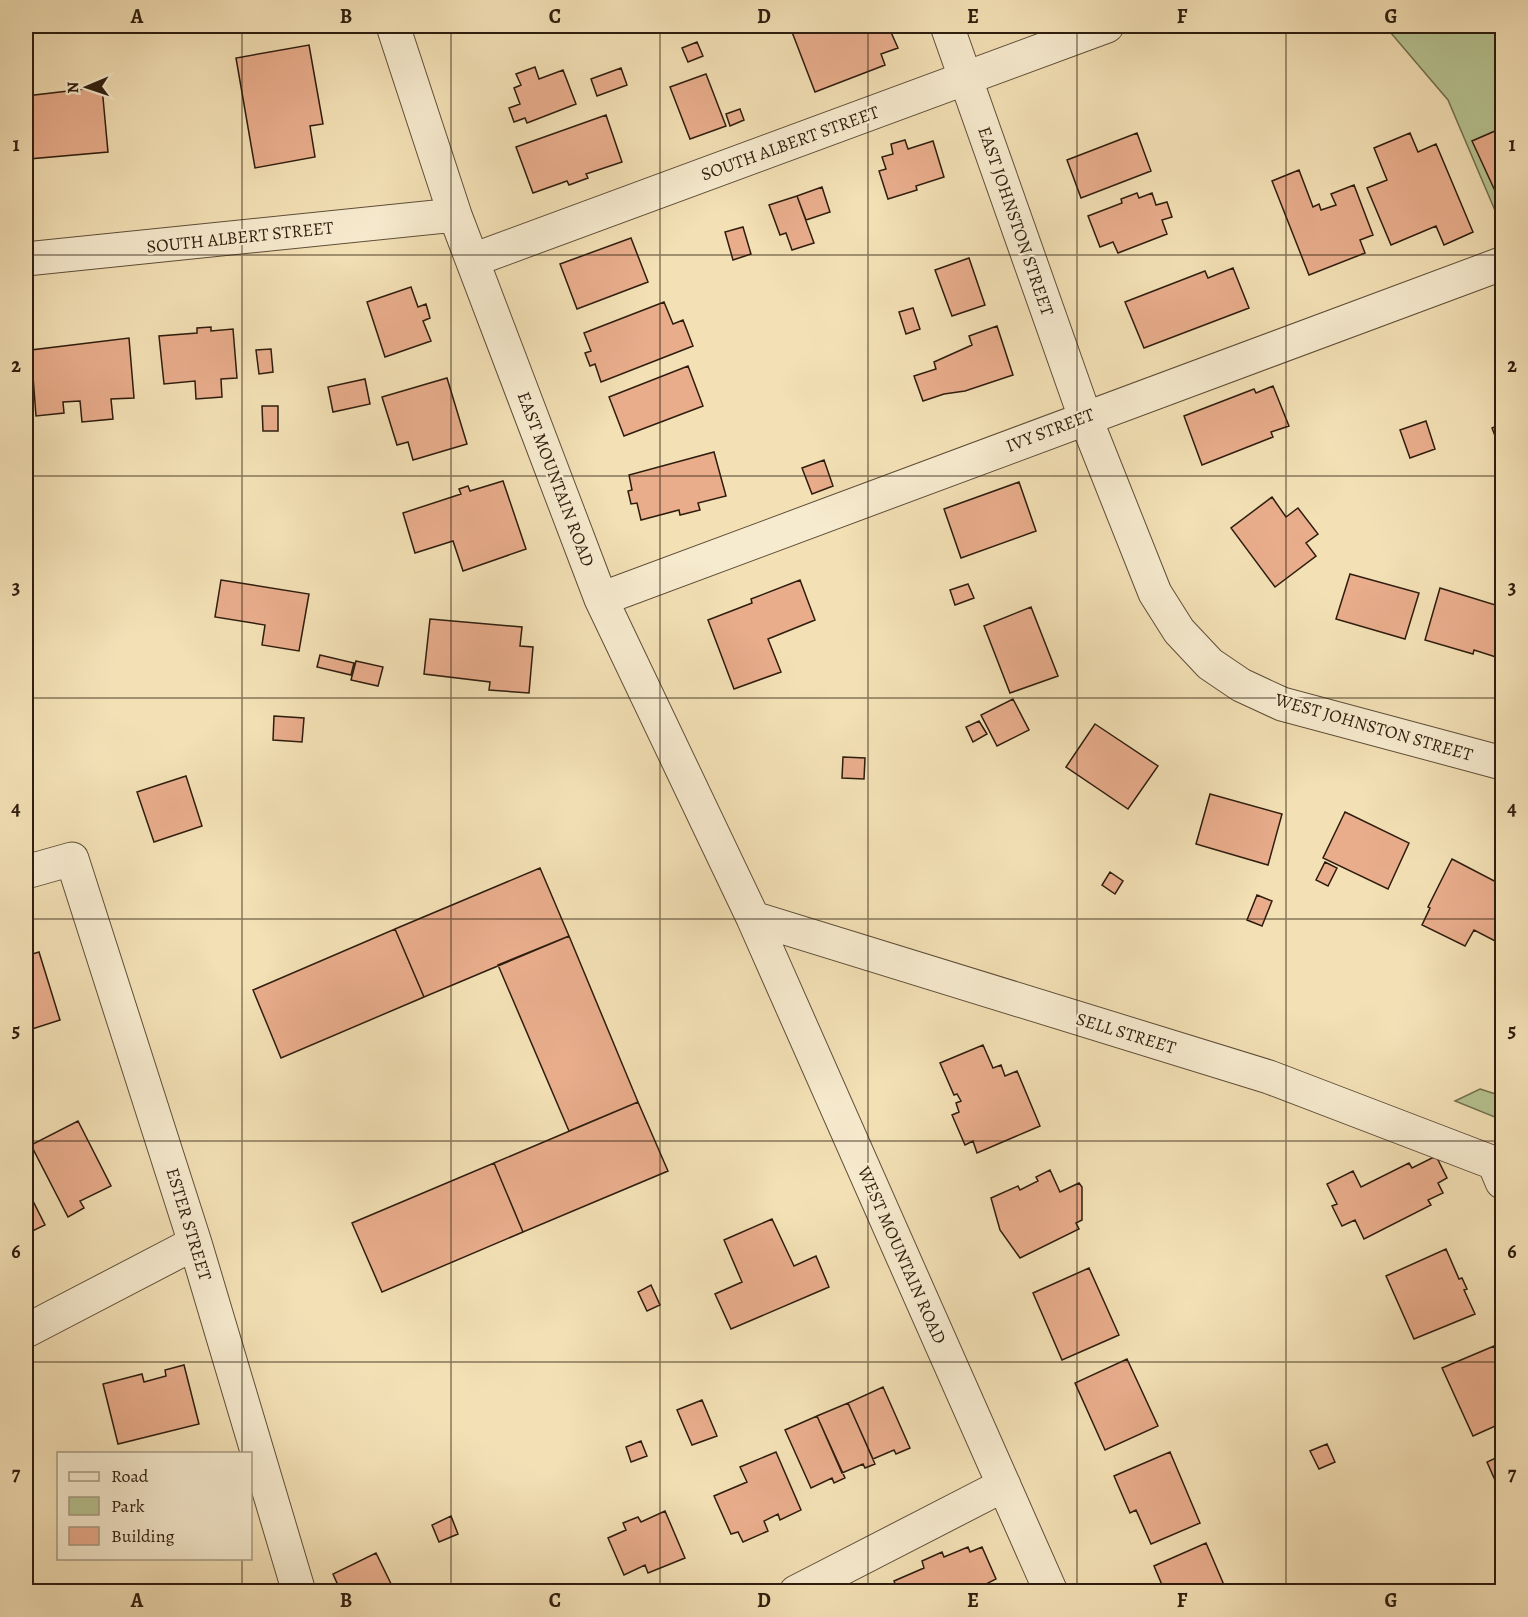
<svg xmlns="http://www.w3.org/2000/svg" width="1528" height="1617" viewBox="0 0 1528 1617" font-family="Alegreya,serif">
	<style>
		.green { fill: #b6c391; stroke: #727050; stroke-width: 1.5 }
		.building { fill: #e9ad8c; stroke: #2e1d0e; stroke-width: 1.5 }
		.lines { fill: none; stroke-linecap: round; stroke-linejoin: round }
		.minor-casing { stroke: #5f4e38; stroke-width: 35 }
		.minor { stroke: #f7ebcf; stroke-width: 33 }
		.grid { fill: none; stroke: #2e1d0e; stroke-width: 1.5; stroke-opacity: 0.55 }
		.labels { text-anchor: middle; stroke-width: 4.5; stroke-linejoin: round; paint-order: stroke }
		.street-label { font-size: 18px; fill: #2e1d0e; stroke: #f7ebcf }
		.neatline { fill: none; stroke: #2e1d0e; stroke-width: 2 }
		.grid-label { font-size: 20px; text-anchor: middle; font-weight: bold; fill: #2e1d0e }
	</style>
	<rect width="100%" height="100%" fill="#f3e0b5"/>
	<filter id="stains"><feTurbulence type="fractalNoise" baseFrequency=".00333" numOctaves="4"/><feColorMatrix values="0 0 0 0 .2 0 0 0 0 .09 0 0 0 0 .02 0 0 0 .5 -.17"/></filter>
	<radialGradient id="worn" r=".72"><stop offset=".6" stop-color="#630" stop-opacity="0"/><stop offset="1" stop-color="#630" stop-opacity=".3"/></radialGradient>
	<path class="green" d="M1385,26H1502V227L1448,100Z
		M1480,1089L1502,1096V1120L1455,1101Z"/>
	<path class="building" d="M794,26H896L890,30L898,48L881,54L885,65L815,92L792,32Z
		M697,42L703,56L688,62L682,48Z
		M309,45L323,124L310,126L315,157L255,168L236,58Z
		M535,67L539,79L563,70L576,104L527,123L525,118L514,122L509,108L520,104L514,88L521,85L516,74Z
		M621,68L627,85L597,96L591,79Z
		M706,74L726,126L690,139L670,87Z
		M102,87L108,152L29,159V168L26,169V96Z
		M740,109L744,120L730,126L726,114Z
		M606,115L622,162L586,174L588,178L569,185L567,181L533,193L516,147Z
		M1502,128V206L1472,141Z
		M1137,133L1151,171L1081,198L1067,160Z
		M1410,133L1418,152L1436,144L1473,232L1444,245L1436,226L1391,245L1367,188L1387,180L1374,148Z
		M905,140L908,149L933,141L944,177L916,186L917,190L888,199L879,171L886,169L882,157L893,154L891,144Z
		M1299,170L1313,207L1319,204L1321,210L1336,205L1331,194L1354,185L1373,235L1360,240L1365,253L1309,275L1272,181Z
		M822,187L830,212L806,220L797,196Z
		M1137,193L1139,198L1152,193L1156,205L1167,202L1172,217L1162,220L1167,234L1118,253L1113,242L1100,247L1088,216L1122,203L1121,199Z
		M797,196L814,243L792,250L786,233L780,235L769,205Z
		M743,227L751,254L733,260L725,232Z
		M631,238L648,282L577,309L560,264Z
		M969,258L985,305L952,316L935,270Z
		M1233,268L1249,308L1144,348L1125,302L1205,271L1208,278Z
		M411,287L418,307L426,304L430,318L423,321L431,341L385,357L367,302Z
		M664,302L673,324L683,320L693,346L601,382L595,364L590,366L585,353L591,351L584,333Z
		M913,308L920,329L906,334L899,312Z
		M997,326L1013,375L965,391L944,394L923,401L914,376L936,369L934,362L972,345L969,336Z
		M211,327V331L233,329L237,378L221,379L222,397L196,399L195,381L164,384L159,336L197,333V328Z
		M129,338L134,398L111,399L113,419L82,422L80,401L63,402L64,413L36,416L31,350Z
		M271,349L273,372L259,374L256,350Z
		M688,366L703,406L624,436L609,397Z
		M447,378L467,444L413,460L408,442L397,445L382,397Z
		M365,379L370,404L333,412L328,387Z
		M1273,386L1289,426L1271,432L1273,437L1202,465L1184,416L1254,389L1256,393Z
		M262,406H278V431H263Z
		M1426,421L1435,449L1410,458L1400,430Z
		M1502,424V454L1492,428Z
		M714,452L726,496L698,503L700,510L680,515L679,510L641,520L637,503L631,504L628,491L632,490L629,475Z
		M824,460L833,486L812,494L802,468Z
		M503,481L526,549L463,571L453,541L415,553L403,513L461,494L459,489L468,486L470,491Z
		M1019,482L1036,531L961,558L944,509Z
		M1272,497L1286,517L1298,508L1318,534L1306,543L1316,556L1275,587L1231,528Z
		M1350,574L1419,593L1405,639L1336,619Z
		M221,580L309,594L299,651L262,645L265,625L215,617Z
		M800,580L815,620L768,639L781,672L734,689L708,620L752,603L751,599Z
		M968,584L974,598L955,605L950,590Z
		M1440,588L1502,607V659L1474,650L1473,654L1425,640Z
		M1031,607L1058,676L1010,693L984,626Z
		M430,619L522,627L520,646L533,647L529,693L489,690L490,682L424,674Z
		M320,655L354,663L351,675L317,667Z
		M356,661L383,667L378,686L351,680Z
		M1013,699L1029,730L997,746L981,715Z
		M274,716L304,718L302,742L273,740Z
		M979,721L987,734L973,742L966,727Z
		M1095,724L1158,766L1128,809L1066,767Z
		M843,757L865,758L864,779L842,778Z
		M186,776L202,826L154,842L137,792Z
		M1210,794L1282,814L1268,865L1196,844Z
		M1345,812L1409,843L1388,889L1323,858Z
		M1452,859L1502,885V935L1499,943L1474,930L1465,946L1422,925L1430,908L1428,907Z
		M1325,862L1337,868L1328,886L1316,880Z
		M540,868L569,936L424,997L395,929Z
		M1110,872L1123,881L1115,894L1102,885Z
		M1257,895L1272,901L1262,926L1247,920Z
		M395,929L424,997L281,1058L253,990Z
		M569,936L638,1102L569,1131L498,965Z
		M39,952L60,1020L26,1031V956Z
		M983,1045L993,1068L1001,1065L1005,1076L1017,1071L1040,1126L977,1153L973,1141L965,1145L952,1115L959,1112L956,1103L961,1101L957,1094L954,1095L940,1063Z
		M638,1102L668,1171L523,1232L494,1163Z
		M78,1121L111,1186L80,1201L84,1208L68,1217L31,1145Z
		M1436,1156L1447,1178L1438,1183L1443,1193L1428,1200L1431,1205L1364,1239L1355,1220L1342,1226L1332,1206L1337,1204L1327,1184L1353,1171L1361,1187L1409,1163L1412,1168Z
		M494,1163L523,1232L382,1292L352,1223Z
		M1050,1170L1060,1192L1079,1183L1082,1187V1220L1076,1223L1079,1229L1020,1258L1000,1230L991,1198L1018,1186L1020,1190L1038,1181L1036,1177Z
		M26,1187L45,1225L28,1233L31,1240L26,1243Z
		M772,1219L794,1266L816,1256L829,1287L731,1329L715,1294L742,1282L724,1240Z
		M1446,1249L1459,1279L1462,1278L1467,1289L1464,1290L1475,1314L1414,1339L1386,1276Z
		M1089,1268L1119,1335L1062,1360L1033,1293Z
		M651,1285L660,1305L647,1311L638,1292Z
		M1494,1346L1502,1365V1423L1473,1436L1442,1368Z
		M1127,1359L1158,1426L1105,1450L1075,1383Z
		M184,1365L199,1424L118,1444L103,1384L142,1374L144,1382L166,1376L165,1370Z
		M883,1387L910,1448L896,1454L894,1450L873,1459L848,1403Z
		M702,1400L717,1436L692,1445L677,1410Z
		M848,1403L875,1464L865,1468L863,1464L842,1473L817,1416Z
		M817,1416L845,1478L834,1483L832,1478L811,1488L785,1430Z
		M641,1441L647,1456L631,1462L626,1447Z
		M1327,1444L1335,1462L1319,1469L1310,1451Z
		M776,1452L801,1510L780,1520L778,1514L764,1521L768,1531L743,1542L738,1532L731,1534L714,1496L747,1482L740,1467Z
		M1170,1452L1200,1523L1151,1544L1136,1510L1130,1513L1114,1476Z
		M1502,1455V1496L1487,1462Z
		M665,1511L685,1558L648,1573L645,1565L624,1575L608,1538L626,1530L623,1523L638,1517L641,1522Z
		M451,1516L458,1534L439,1542L432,1525Z
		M1206,1543L1227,1592H1165L1154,1566Z
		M968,1547L970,1552L982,1547L996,1579L984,1585L986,1590L898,1592L894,1581L924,1568L922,1561L942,1552L944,1557Z
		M376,1553L395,1592H341L333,1574Z"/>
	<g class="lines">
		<defs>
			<path id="minor" d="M393,26L455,215L601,599L753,918L1051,1592
				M947,26L1085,417L1155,593L1179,631L1210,664L1241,685L1282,704L1502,763
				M26,259L455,215
				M473,260L1107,26
				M601,599L1501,264
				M26,872L72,859L195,1243L299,1592
				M753,918L1269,1077L1494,1163L1502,1182
				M26,1331L195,1243
				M796,1592L1004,1485"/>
		</defs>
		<use href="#minor" class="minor-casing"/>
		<use href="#minor" class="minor"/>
	</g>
	<path class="grid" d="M242,26V1454M451,26V1592M660,26V1592M868,26V1592M1077,26V1592M1286,26V1592M26,255H1502M26,476H1502M26,698H1502M26,919H1502M26,1141H1502M26,1362H1502M242,1558V1592"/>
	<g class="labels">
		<g class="street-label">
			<text transform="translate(790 143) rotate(-20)" y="6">SOUTH ALBERT STREET</text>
			<text transform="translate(1016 221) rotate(71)" y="6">EAST JOHNSTON STREET</text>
			<text transform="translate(240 237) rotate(-6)" y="6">SOUTH ALBERT STREET</text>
			<text transform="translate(1050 430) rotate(-21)" y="6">IVY STREET</text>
			<text transform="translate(556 479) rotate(69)" y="6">EAST MOUNTAIN ROAD</text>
			<text transform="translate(1374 727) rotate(16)" y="6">WEST JOHNSTON STREET</text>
			<text transform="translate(1126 1033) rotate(17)" y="6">SELL STREET</text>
			<text transform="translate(189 1224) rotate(73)" y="6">ESTER STREET</text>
			<text transform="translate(902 1255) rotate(66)" y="6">WEST MOUNTAIN ROAD</text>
		</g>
	</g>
	<rect width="1528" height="1617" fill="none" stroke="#f3e0b5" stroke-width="66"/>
	<rect x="57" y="1452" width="195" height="108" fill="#f7ebcf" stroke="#a79982" stroke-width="1.5"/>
	<rect x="69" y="1472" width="30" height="9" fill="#f7ebcf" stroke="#a79982" stroke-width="1.5"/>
	<text x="111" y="1482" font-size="18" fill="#2e1d0e">Road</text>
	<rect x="69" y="1497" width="30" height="18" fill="#b6c391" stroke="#a79982" stroke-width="1.5"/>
	<text x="111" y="1512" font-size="18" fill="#2e1d0e">Park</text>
	<rect x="69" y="1527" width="30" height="18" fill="#e9ad8c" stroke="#a79982" stroke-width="1.5"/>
	<text x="111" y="1542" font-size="18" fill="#2e1d0e">Building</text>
	<g transform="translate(87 87) rotate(268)" stroke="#f7ebcf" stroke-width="4.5" paint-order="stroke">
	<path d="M0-4.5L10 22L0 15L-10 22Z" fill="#2e1d0e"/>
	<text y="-9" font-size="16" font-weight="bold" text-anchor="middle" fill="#2e1d0e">N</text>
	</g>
	<rect x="33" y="33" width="1462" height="1551" class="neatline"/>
	<g class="grid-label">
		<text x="137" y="23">A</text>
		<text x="346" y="23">B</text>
		<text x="555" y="23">C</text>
		<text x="764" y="23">D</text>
		<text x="973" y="23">E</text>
		<text x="1182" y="23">F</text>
		<text x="1391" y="23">G</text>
		<text x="16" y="151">1</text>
		<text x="1512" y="151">1</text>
		<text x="16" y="372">2</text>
		<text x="1512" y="372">2</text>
		<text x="16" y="594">3</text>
		<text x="1512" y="594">3</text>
		<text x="16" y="815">4</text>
		<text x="1512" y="815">4</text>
		<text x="16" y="1037">5</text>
		<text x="1512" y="1037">5</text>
		<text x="16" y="1258">6</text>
		<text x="1512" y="1258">6</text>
		<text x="16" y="1480">7</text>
		<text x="1512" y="1480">7</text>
		<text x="137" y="1607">A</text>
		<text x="346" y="1607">B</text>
		<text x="555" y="1607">C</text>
		<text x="764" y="1607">D</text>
		<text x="973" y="1607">E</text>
		<text x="1182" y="1607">F</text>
		<text x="1391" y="1607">G</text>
	</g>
	<rect width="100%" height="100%" filter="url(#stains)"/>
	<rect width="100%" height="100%" fill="url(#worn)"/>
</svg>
